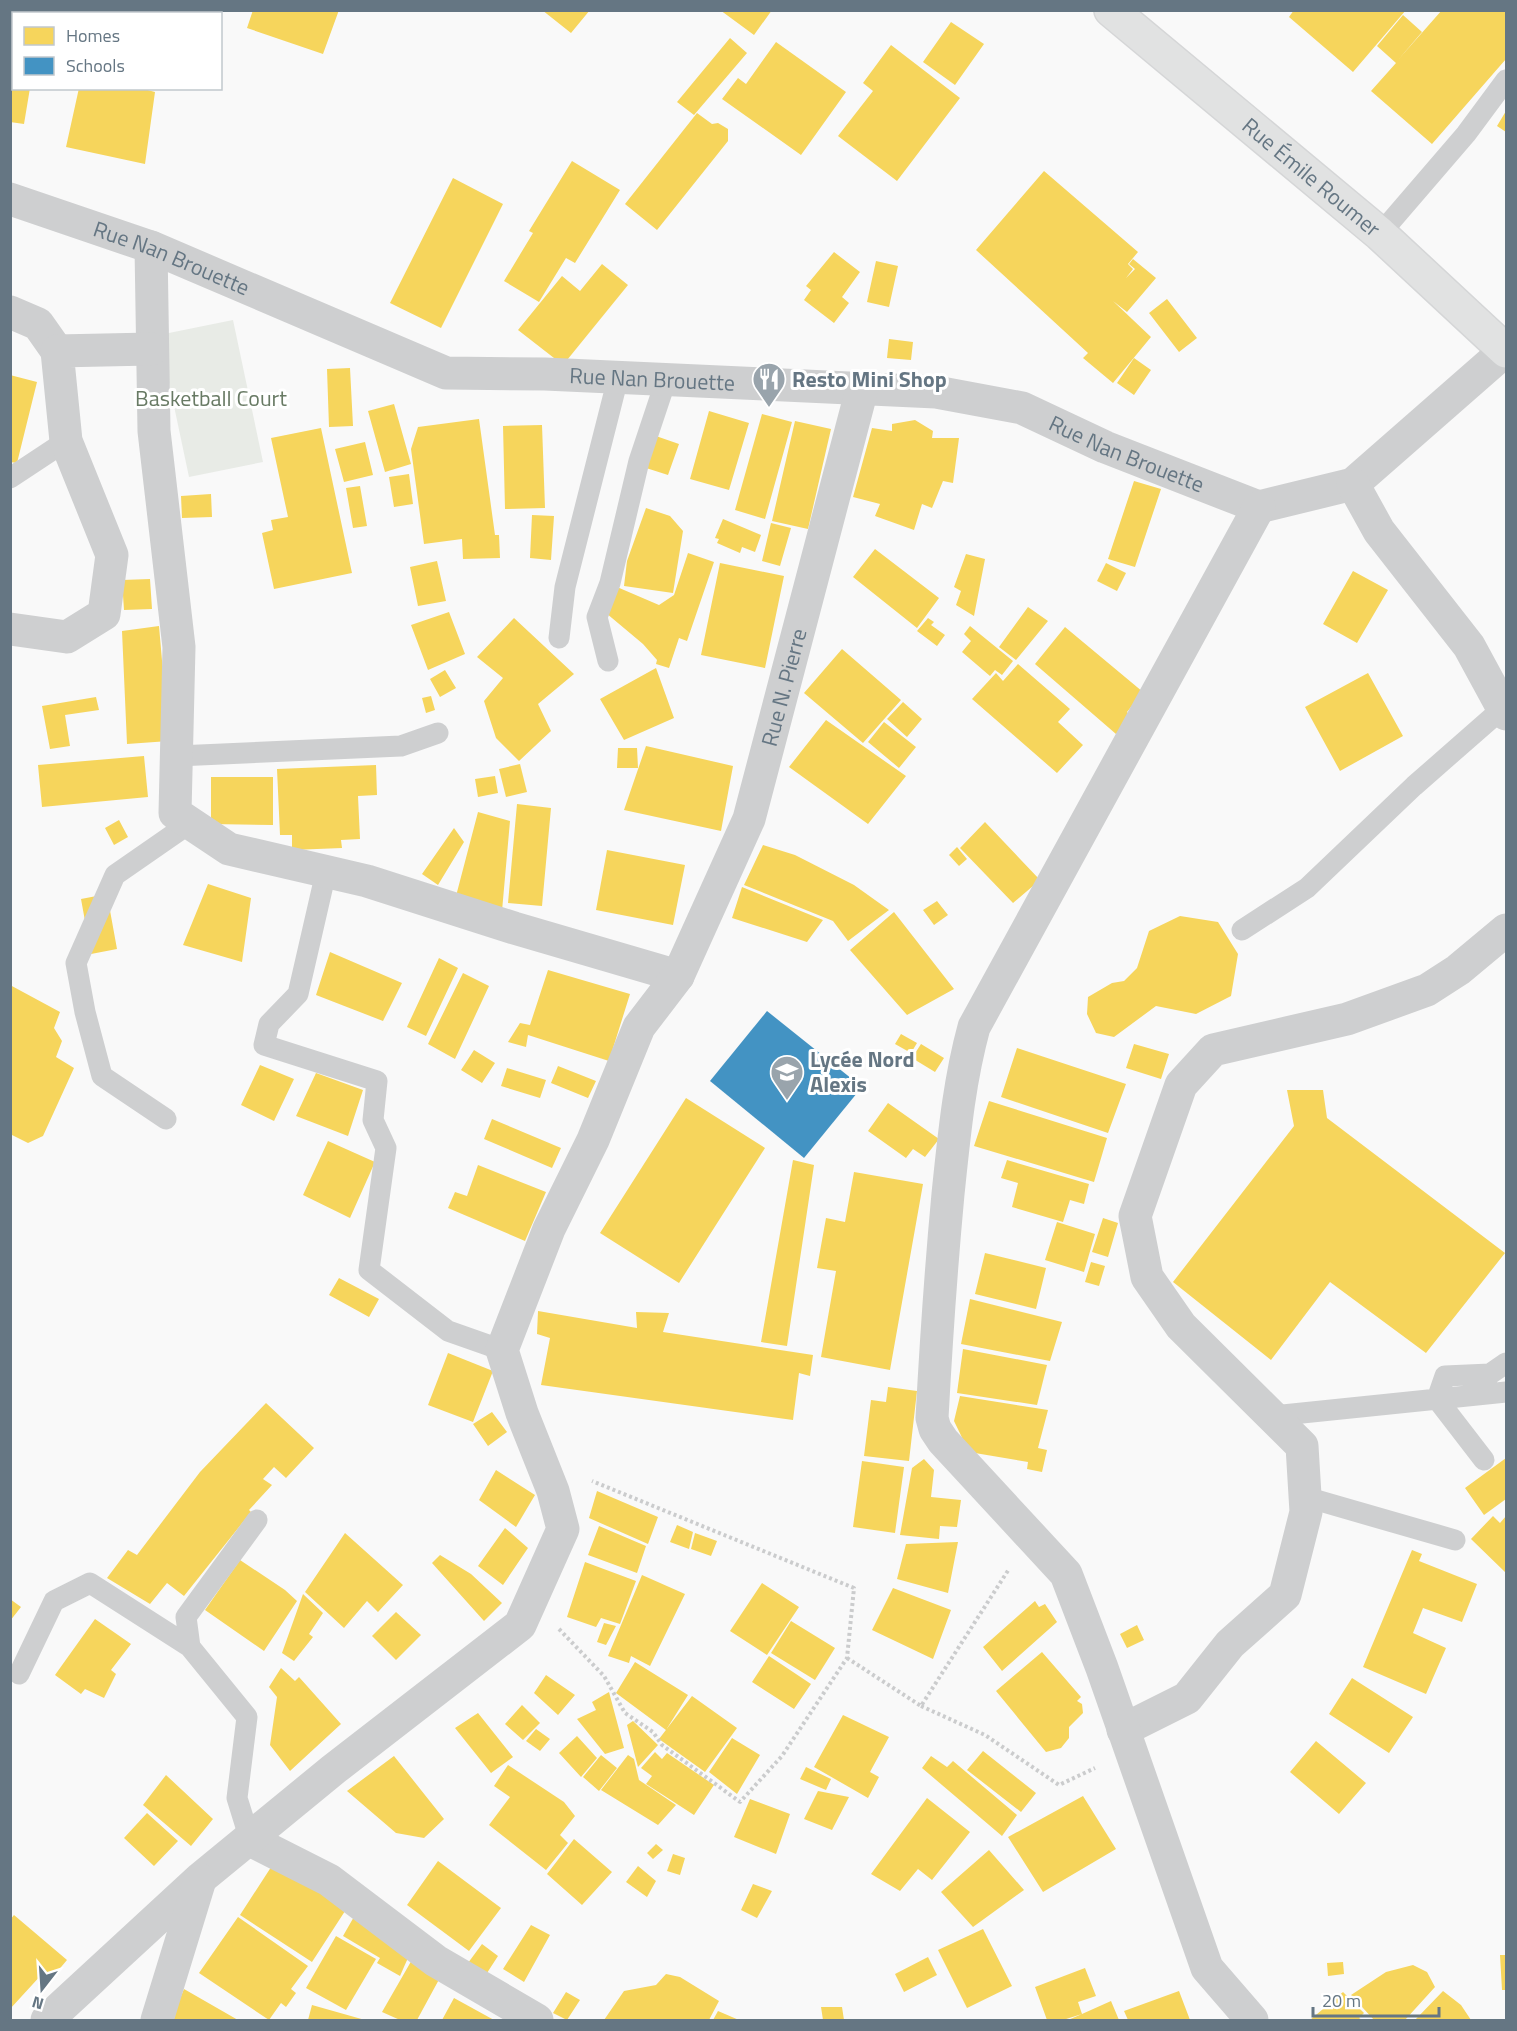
<svg xmlns="http://www.w3.org/2000/svg" width="1517" height="2031" viewBox="0 0 1517 2031" font-family="'Titillium Web',sans-serif">
	<style>
		.green { fill: #e8ebe6 }
		.homes { fill: #f6d55c }
		.schools { fill: #4393c3 }
		.lines { fill: none; stroke-linecap: round; stroke-linejoin: round }
		.secondary-casing { stroke: #d5d6d7; stroke-width: 36 }
		.path { stroke: #cbcccd; stroke-width: 4; stroke-dasharray: 3 3; stroke-linecap: butt }
		.lane { stroke: #cecfd0; stroke-width: 21 }
		.street { stroke: #cecfd0; stroke-width: 33 }
		.secondary { stroke: #e1e2e2; stroke-width: 33 }
		.labels { text-anchor: middle; stroke-width: 6; stroke-linejoin: round; paint-order: stroke }
		.street-label { font-size: 22px; fill: #657683; stroke: #fff }
		.poi-label { font-size: 22px; font-weight: bold; fill: #657683; stroke: #fff; text-anchor: start }
		.park-label { font-size: 22px; fill: #687a64; stroke: #fff }
	</style>
	<rect width="100%" height="100%" fill="#f9f9f9"/>
	<path class="green" d="M233,320L263,462L189,477L159,335Z"/>
	<path class="homes" d="M86,10H158L157,14H86Z
		M253,10H339L323,54L247,28Z
		M542,10H590L571,33Z
		M720,10H772L754,35Z
		M1294,10H1406L1353,72L1289,17Z
		M1442,10H1506V59L1432,144L1371,91L1396,63L1377,46L1403,15L1422,32L1398,60Z
		M10,21H14V88H30L24,124L10,122Z
		M951,22L984,44L955,85L923,62Z
		M730,38L747,53L694,115L677,102Z
		M776,42L846,92L801,155L722,99L738,78L746,84Z
		M891,45L960,98L897,181L838,136L873,91L863,83Z
		M79,88H140L155,92L145,164L66,147Z
		M1506,111V132L1497,126Z
		M697,113L712,124L718,123L728,129V141L657,230L625,204Z
		M572,161L620,190L575,263L566,258L539,302L504,281L533,233L529,231Z
		M1044,171L1138,252L1128,264L1133,269L1126,278L1135,269L1129,264L1133,259L1156,278L1127,312L1113,301L1151,337L1113,383L1083,358L1088,353L976,250Z
		M453,178L503,204L441,328L390,303Z
		M834,252L860,272L842,297L849,303L834,323L804,300L811,290L806,286Z
		M876,261L898,266L889,307L867,302Z
		M602,264L628,285L563,365L518,330L562,276L580,291Z
		M1167,299L1197,338L1179,352L1149,313Z
		M889,339L913,342L911,360L887,358Z
		M1134,358L1151,370L1134,395L1117,383Z
		M350,368L353,426L329,427L327,369Z
		M10,375L37,382L17,463L10,462Z
		M394,404L411,464L385,472L368,411Z
		M709,411L749,423L729,490L690,479Z
		M762,414L792,422L765,519L735,510Z
		M479,419L495,535H499L500,558L463,559L462,539L424,544L411,449L418,427Z
		M915,420L933,431L932,438H959L953,483L943,481L932,508L922,504L914,530L875,516L880,504L853,497L872,428L892,431V424Z
		M795,421L831,429L808,529L772,521Z
		M542,425L545,508L505,509L503,426Z
		M321,428L352,573L274,589L262,533L273,530L271,520L288,517L271,438Z
		M653,435L679,444L668,475L643,467Z
		M365,442L373,475L344,482L335,449Z
		M409,474L413,504L394,507L389,477Z
		M1134,481L1161,489L1135,567L1108,559Z
		M360,486L367,526L353,528L346,488Z
		M211,494L212,517L182,518L181,496Z
		M646,508L670,516L683,531L673,593L624,586L627,561Z
		M532,515L554,516L551,560L530,558Z
		M723,519L761,535L755,552L742,547L740,553L717,543L719,539L715,538Z
		M771,523L791,528L780,566L762,561Z
		M875,549L939,598L917,628L853,577Z
		M688,553L714,562L687,641L679,638L669,668L656,664L657,660L643,644L606,613L617,587L659,605L674,595Z
		M966,554L985,559L974,616L956,605L961,591L954,587Z
		M437,561L446,601L418,606L410,567Z
		M720,563L784,576L765,668L701,655Z
		M1106,563L1126,573L1117,591L1097,581Z
		M1353,571L1388,590L1357,643L1323,624Z
		M150,579L152,609L124,610L122,580Z
		M1028,607L1048,621L1016,660L999,647Z
		M449,612L465,654L428,670L411,625Z
		M514,618L574,674L538,704L551,731L519,761L496,738L484,701L503,678L477,657Z
		M928,618L934,622L931,625L945,635L937,646L917,631Z
		M159,626L169,741L127,744L122,631Z
		M970,626L1013,661L1002,675L995,670L990,676L962,652L971,641L964,634Z
		M1065,627L1143,692L1127,712L1131,717L1116,734L1035,664Z
		M842,649L901,700L863,743L804,693Z
		M1018,664L1070,709L1058,722L1083,745L1057,773L972,699L996,673L1003,681Z
		M656,668L674,718L624,740L600,699Z
		M445,670L456,688L440,697L430,679Z
		M1368,673L1403,736L1340,771L1305,707Z
		M431,696L435,710L426,713L422,698Z
		M96,697L99,710L65,715L70,746L50,749L42,706Z
		M903,702L922,719L907,737L887,719Z
		M826,720L906,776L868,824L789,767Z
		M884,722L916,747L899,768L868,742Z
		M646,746L733,766L721,831L624,810Z
		M618,748H637L638,768H617Z
		M144,756L148,797L42,807L38,765Z
		M520,764L527,792L506,797L499,769Z
		M376,765L377,795L358,796L360,839L341,840L342,848L292,850V835H280L277,769Z
		M495,776L498,793L478,797L475,779Z
		M211,777H273V825L211,824Z
		M517,804L551,808L542,906L508,903Z
		M478,812L510,821L502,911L456,896Z
		M119,820L128,837L114,845L105,828Z
		M985,822L1040,880L1013,903L960,848Z
		M454,828L464,842L438,885L422,874Z
		M763,845L795,855L854,885L889,910L848,941L833,921L744,885Z
		M957,847L967,859L959,866L949,855Z
		M607,850L685,865L673,925L596,910Z
		M208,884L251,898L242,962L183,945Z
		M742,887L823,920L807,942L732,918Z
		M107,894L117,949L91,954L81,899Z
		M937,901L948,915L934,925L923,910Z
		M894,912L954,989L907,1015L850,950Z
		M1180,916L1218,922L1238,954L1231,996L1196,1014L1156,1006L1114,1037L1096,1033L1087,1014L1088,997L1112,983L1124,981L1137,968L1149,931Z
		M330,952L402,983L383,1021L316,995Z
		M439,958L458,968L426,1036L407,1027Z
		M548,970L630,994L609,1061L528,1035L526,1047L508,1042L520,1023L530,1025Z
		M463,973L489,986L455,1059L428,1044Z
		M10,985L60,1012L54,1028L62,1041L56,1057L74,1068L43,1136L28,1143L10,1134Z
		M901,1034L917,1043L911,1053L895,1044Z
		M921,1044L944,1058L935,1072L912,1058Z
		M1134,1044L1169,1054L1161,1079L1126,1068Z
		M1017,1048L1126,1084L1108,1133L1001,1097Z
		M474,1050L495,1063L482,1083L461,1070Z
		M260,1065L294,1079L274,1121L241,1105Z
		M558,1066L596,1081L588,1098L551,1083Z
		M507,1068L546,1080L540,1098L501,1086Z
		M316,1073L363,1090L348,1136L296,1116Z
		M1287,1090H1323L1327,1118L1505,1253L1426,1353L1330,1282L1271,1360L1173,1282L1294,1126Z
		M686,1098L765,1148L679,1283L600,1233Z
		M989,1101L1107,1138L1094,1182L974,1146Z
		M888,1103L939,1139L925,1157L913,1149L906,1158L868,1131Z
		M492,1119L561,1148L552,1168L484,1139Z
		M328,1141L375,1162L350,1218L303,1195Z
		M793,1160L814,1165L787,1346L761,1342Z
		M1007,1160L1089,1184L1084,1204L1070,1200L1063,1222L1012,1207L1018,1183L1001,1178Z
		M478,1165L546,1192L525,1241L448,1208L455,1192L467,1196Z
		M854,1172L923,1184L890,1370L821,1357L836,1271L817,1268L826,1218L845,1222Z
		M1103,1218L1118,1223L1108,1257L1092,1252Z
		M1057,1222L1095,1234L1084,1272L1045,1260Z
		M985,1253L1046,1268L1036,1309L975,1294Z
		M1091,1262L1105,1266L1099,1286L1085,1282Z
		M339,1278L379,1299L369,1317L329,1295Z
		M970,1299L1062,1322L1050,1361L961,1344Z
		M538,1311L637,1328L636,1312L669,1313L663,1332L813,1355L810,1376L799,1373L793,1420L541,1385L550,1338L537,1334Z
		M963,1349L1047,1365L1037,1405L957,1393Z
		M448,1353L493,1371L473,1422L428,1405Z
		M888,1387L917,1391L909,1461L864,1456L871,1400L886,1402Z
		M960,1396L1048,1410L1038,1448L1047,1450L1042,1472L1027,1469L1028,1462L969,1452L954,1421Z
		M266,1403L314,1448L286,1478L274,1467L263,1479L272,1485L249,1510L251,1512L184,1596L167,1583L150,1604L107,1578L128,1550L137,1555L200,1472Z
		M492,1412L507,1432L488,1446L473,1424Z
		M1506,1458V1499L1484,1515L1465,1488Z
		M924,1459L934,1470L931,1497L961,1500L957,1527L940,1526L939,1539L900,1535L912,1468Z
		M862,1461L904,1467L895,1533L853,1527Z
		M496,1470L535,1495L516,1527L479,1500Z
		M597,1491L658,1517L648,1544L589,1518Z
		M1493,1516L1500,1523L1506,1516V1573L1471,1539Z
		M677,1525L693,1532L689,1549L670,1542Z
		M599,1526L646,1546L637,1573L588,1555Z
		M505,1528L528,1548L503,1585L478,1566Z
		M345,1533L403,1585L378,1612L367,1601L344,1628L305,1592Z
		M695,1533L717,1541L711,1556L691,1549Z
		M958,1542L948,1593L897,1579L906,1544Z
		M1412,1550L1422,1554L1419,1561L1477,1584L1462,1622L1423,1608L1413,1633L1446,1648L1426,1694L1363,1667Z
		M440,1555L471,1574L502,1603L484,1621L432,1563Z
		M240,1560L285,1590L297,1601L264,1651L205,1610Z
		M585,1562L636,1581L620,1624L601,1618L596,1627L567,1617Z
		M642,1575L685,1594L650,1666L631,1656L629,1663L608,1656Z
		M762,1583L799,1607L767,1655L730,1631Z
		M893,1588L951,1610L933,1659L872,1630Z
		M303,1594L323,1613L309,1634L313,1637L294,1661L282,1653Z
		M10,1599L21,1607L10,1621Z
		M1035,1601L1039,1607L1045,1604L1057,1622L1002,1671L983,1647Z
		M396,1612L421,1635L396,1660L372,1636Z
		M95,1619L131,1644L111,1670L116,1674L104,1698L85,1689L81,1694L55,1675Z
		M791,1621L835,1648L815,1680L771,1653Z
		M604,1623L616,1626L606,1645L597,1642Z
		M1137,1625L1144,1640L1127,1648L1120,1634Z
		M1042,1652L1081,1697L1077,1701L1082,1704L1083,1713L1069,1727V1738L1061,1748L1046,1752L996,1691Z
		M769,1656L811,1684L794,1709L752,1682Z
		M635,1662L688,1695L666,1730L616,1693Z
		M281,1668L295,1681L299,1677L341,1724L290,1771L270,1745L277,1697L269,1687Z
		M546,1675L575,1695L558,1715L534,1693Z
		M1352,1678L1413,1717L1389,1753L1329,1714Z
		M609,1692L624,1748L605,1754L577,1719L596,1710L592,1702Z
		M692,1696L737,1728L705,1772L659,1739Z
		M522,1705L540,1723L523,1740L505,1724Z
		M478,1713L513,1757L491,1773L455,1728Z
		M843,1715L889,1737L870,1772L879,1777L868,1798L814,1767Z
		M633,1721L658,1745L638,1767L627,1725Z
		M536,1729L550,1739L540,1751L526,1741Z
		M577,1736L597,1758L581,1777L559,1753Z
		M732,1738L760,1755L737,1794L709,1772Z
		M1316,1741L1366,1783L1339,1814L1290,1772Z
		M983,1751L1036,1793L1021,1812L967,1770Z
		M655,1752L662,1759L667,1753L714,1785L694,1815L646,1784L652,1776L641,1768Z
		M601,1755L617,1768L599,1791L583,1777Z
		M628,1755L634,1759L639,1780L676,1805L658,1825L601,1790Z
		M394,1756L444,1819L424,1838L396,1833L347,1791Z
		M931,1756L947,1767L953,1761L1017,1815L1002,1836L922,1768Z
		M508,1765L564,1802L575,1816L560,1835L568,1843L546,1870L489,1825L510,1797L494,1786Z
		M806,1767L831,1779L826,1790L800,1779Z
		M166,1775L213,1819L191,1846L143,1805Z
		M818,1791L849,1797L832,1830L804,1819Z
		M1083,1796L1116,1849L1043,1892L1008,1837Z
		M927,1798L970,1832L932,1880L918,1869L900,1891L871,1874Z
		M750,1799L790,1814L776,1854L734,1837Z
		M147,1813L178,1841L154,1866L124,1838Z
		M574,1839L612,1872L582,1905L547,1874Z
		M656,1844L663,1850L653,1859L647,1853Z
		M989,1850L1024,1890L973,1927L941,1892Z
		M673,1854L685,1858L680,1875L667,1871Z
		M275,1861L347,1908L312,1962L240,1915Z
		M438,1861L501,1908L469,1951L407,1905Z
		M638,1866L656,1881L647,1897L626,1882Z
		M753,1884L772,1891L757,1918L741,1910Z
		M14,1915L67,1960L51,1979L43,1973L10,2009V1920Z
		M355,1915L411,1951L400,1976L377,1963L380,1958L343,1936Z
		M238,1917L308,1966L291,1989L296,1993L286,2007L281,2003L269,2020L199,1973Z
		M531,1925L550,1935L524,1982L503,1969Z
		M983,1929L1012,1986L967,2008L938,1950Z
		M336,1936L376,1959L346,2010L306,1988Z
		M482,1944L498,1956L487,1973L468,1963Z
		M1500,1955H1506V1990H1502Z
		M928,1957L937,1975L904,1992L895,1974Z
		M413,1958L442,1974L417,2020H400L382,2012Z
		M1343,1962L1344,1974L1328,1976L1327,1963Z
		M1413,1965L1427,1972L1435,1987L1405,2020H1374L1351,1995L1386,1972Z
		M1085,1968L1096,1996L1078,2002L1082,2014L1063,2020H1047L1035,1987Z
		M666,1974L680,1977L719,2001L709,2020H604L624,1991L656,1985Z
		M184,1989L238,2020H171Z
		M1179,1991L1190,2020H1128L1124,2011Z
		M1443,1991L1461,2005L1471,2020H1415Z
		M566,1992L580,2000L567,2020L553,2013Z
		M1343,1992L1364,2013L1359,2018L1362,2020H1310Z
		M454,1998L494,2020H442Z
		M1111,2001L1119,2020H1068L1082,2014Z
		M312,2005L365,2020H308Z
		M821,2007H842L844,2020H823Z
		M718,2011L739,2020H713Z"/>
	<path class="schools" d="M767,1011L862,1087L804,1158L710,1081Z"/>
	<g class="lines">
		<defs>
			<g id="secondary">
				<path id="s3" d="M1111,10L1380,234L1506,351"/>
			</g>
		</defs>
		<use href="#secondary" class="secondary-casing"/>
		<path class="path" d="M559,1629L604,1676L625,1713L653,1732L662,1745L740,1802L782,1756L847,1658L854,1588L592,1481
			M847,1658L921,1706L1009,1569
			M921,1706L985,1735L1059,1785L1095,1768"/>
		<path class="lane" d="M1380,234L1466,134L1506,80
			M10,478L66,441
			M559,638L565,587L618,378
			M608,661L597,617L610,583L639,461L666,380
			M177,756L401,746L438,733
			M326,872L298,994L269,1024L264,1045L377,1081L373,1120L386,1148L369,1270L448,1331L502,1350
			M1242,930L1307,888L1414,786L1503,708
			M166,1119L102,1076L85,1012L76,963L115,875L190,823
			M1273,1416L1506,1392
			M1484,1460L1437,1399L1445,1376L1490,1374L1506,1363
			M1306,1497L1455,1540
			M19,1674L54,1601L90,1583L190,1647
			M250,1840L237,1798L247,1717L190,1647L186,1617L257,1520"/>
		<g class="street">
			<path id="s1" d="M10,199L151,247L446,373L545,374L936,392L1022,408L1105,447L1259,507L1353,484L1506,350"/>
			<path d="M151,247L154,431L179,647L175,813L229,849L367,881L514,928L678,976"/>
			<path d="M10,312L38,324L57,351"/>
			<path d="M1353,484L1379,531L1469,646L1506,714"/>
			<path d="M10,629L67,637L104,614L112,555L66,441L57,351L151,349"/>
			<path d="M1123,1730L1187,1698L1230,1644L1285,1595L1306,1512L1302,1446L1181,1326L1147,1277L1135,1216L1181,1085L1213,1050L1347,1019L1427,990L1458,970L1506,930"/>
			<path d="M250,1840L329,1880L436,1961L537,2020"/>
			<path id="s2" d="M47,2020L201,1878L334,1769L520,1625L563,1529L553,1491L522,1413L502,1350L549,1229L593,1140L639,1027L678,976L749,819L862,389"/>
			<path d="M157,2020L200,1880"/>
			<path d="M1252,2020L1207,1968L1102,1668L1066,1574L943,1441L935,1429L932,1418C936,1343 941,1269 948,1194C954,1137 959,1082 974,1027L1259,507"/>
		</g>
		<use href="#secondary" class="secondary"/>
	</g>
	<defs>
		<symbol id="restaurant-pin" viewBox="-11 -11 22 30"><path d="M0 17L-7.5 6A9.5 9.5 0 1 1 7.5 6Z" fill="#99a4ac" stroke="#fff"/><path d="M-5-6h1v4h1v-4h1v4h1v-4h1v5L-1.5 .5V6h-2V.5L-5-1ZM5-6V6H3V1.5H1.5Q1.5-4 5-6Z" fill="#fff"/></symbol>
		<symbol id="school-pin" viewBox="-11 -11 22 30"><path d="M0 17L-7.5 6A9.5 9.5 0 1 1 7.5 6Z" fill="#99a4ac" stroke="#fff"/><path d="M0-5L7-2L0 1L-7-2ZM-4 1L0 2.5L4 1V4Q0 6-4 4Z" fill="#fff"/></symbol>
	</defs>
	<g fill-rule="evenodd">
		<use href="#restaurant-pin" x="750" y="360" width="38" height="52"/>
		<use href="#school-pin" x="768" y="1053" width="38" height="52"/>
	</g>
	<g class="labels">
		<g class="street-label">
			<text dy="8" stroke="none"><textPath href="#s3" startOffset="261">Rue Émile Roumer</textPath></text>
			<text dy="8" stroke="none"><textPath href="#s1" startOffset="172">Rue Nan Brouette</textPath></text>
			<text dy="8" stroke="none"><textPath href="#s1" startOffset="676">Rue Nan Brouette</textPath></text>
			<text dy="8" stroke="none"><textPath href="#s1" startOffset="1162">Rue Nan Brouette</textPath></text>
			<text dy="8" stroke="none"><textPath href="#s2" startOffset="1635">Rue N. Pierre</textPath></text>
		</g>
		<g class="poi-label">
			<text x="792" y="387">Resto Mini Shop</text>
			<text x="810" y="1067">Lycée Nord<tspan x="810" dy="25">Alexis</tspan></text>
		</g>
		<g class="park-label">
			<text x="211" y="406">Basketball Court</text>
		</g>
	</g>
	<rect width="1517" height="2031" fill="none" stroke="#657683" stroke-width="24"/>
	<rect x="12" y="12" width="210" height="78" fill="#ffffff" stroke="#c1c8cd" stroke-width="1.5"/>
	<rect x="24" y="27" width="30" height="18" fill="#f6d55c" stroke="#c1c8cd" stroke-width="1.5"/>
	<text x="66" y="42" font-size="18" fill="#657683">Homes</text>
	<rect x="24" y="57" width="30" height="18" fill="#4393c3" stroke="#c1c8cd" stroke-width="1.5"/>
	<text x="66" y="72" font-size="18" fill="#657683">Schools</text>
	<g transform="translate(42 1989) rotate(197)" stroke="#ffffff" stroke-width="4.5" paint-order="stroke">
	<path d="M0-4.5L10 22L0 15L-10 22Z" fill="#657683"/>
	<text y="-9" font-size="16" font-weight="bold" text-anchor="middle" fill="#657683">N</text>
	</g>
	<path d="M1313 2007v9h126v-9" fill="none" stroke="#657683" stroke-width="3"/>
	<text x="1322" y="2007" font-size="18" fill="#657683" stroke="#ffffff" stroke-width="4.5" paint-order="stroke">20 m</text>
</svg>
